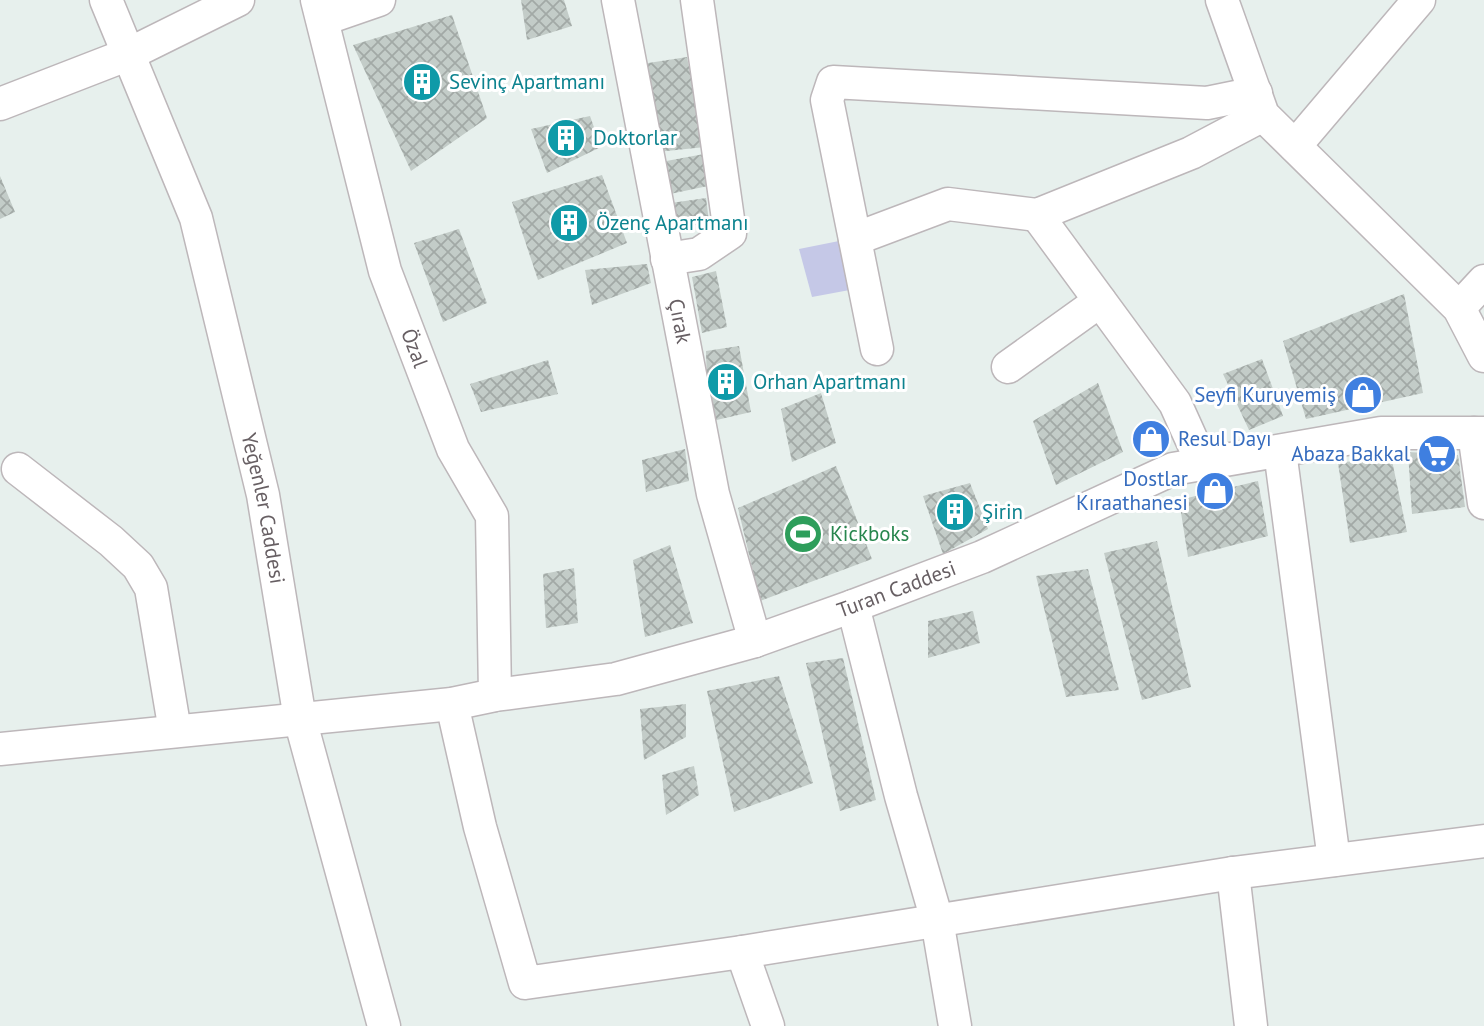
<svg xmlns="http://www.w3.org/2000/svg" width="1484" height="1026" viewBox="0 0 1484 1026" font-family="'PT Sans',sans-serif">
	<style>
		.green { fill: #c5c8e7 }
		.building { fill: url(#building-cross-hatch) }
		.lines { fill: none; stroke-linecap: round; stroke-linejoin: round }
		.minor-casing { stroke: #bdb7ba; stroke-width: 35 }
		.minor { stroke: #fff; stroke-width: 32 }
		.labels { text-anchor: middle; stroke-width: 6; stroke-linejoin: round; paint-order: stroke }
		.culture-label { font-size: 21px; fill: #0d838f; stroke: #fff; text-anchor: start }
		.street-label { font-size: 21px; fill: #675f63; stroke: #fff }
		.shop-label { font-size: 21px; fill: #366cbe; stroke: #fff; text-anchor: end }
		.leisure-label { font-size: 21px; fill: #27864d; stroke: #fff; text-anchor: start }
	</style>
	<defs>
		<pattern id="building-cross-hatch" width="8" height="8" patternUnits="userSpaceOnUse" patternTransform="scale(1.75)"><rect width="8" height="8" fill="#c3ccc8"/><path d="M0 0l8 8M0 8l8-8" fill="none" stroke="#a2a9a6"/></pattern>
	</defs>
	<rect width="100%" height="100%" fill="#e7f0ed"/>
	<path class="green" d="M844,240L855,289L812,297L799,249Z"/>
	<path class="building" d="M521,0H564L572,26L527,40Z
		M452,15L487,118L411,171L353,45Z
		M687,57L705,147L657,152L642,64Z
		M590,116L601,147L547,173L531,129Z
		M704,154L708,186L670,194L661,162Z
		M602,175L627,243L538,280L512,202Z
		M0,176L15,212L0,219Z
		M706,198L709,222L674,230L671,203Z
		M459,229L487,303L443,322L414,243Z
		M647,264L651,283L592,305L585,270Z
		M716,271L727,327L702,333L692,277Z
		M1404,294L1423,393L1306,419L1283,341Z
		M739,346L751,412L708,422L706,351Z
		M1262,359L1283,416L1249,430L1223,374Z
		M548,360L558,394L481,412L470,384Z
		M1098,383L1123,452L1056,485L1033,421Z
		M821,393L836,443L792,462L781,409Z
		M685,449L689,481L646,492L642,460Z
		M1408,452L1458,455L1465,507L1412,514Z
		M1391,456L1407,532L1350,543L1338,463Z
		M836,466L872,559L760,601L738,508Z
		M1258,481L1268,536L1188,557L1179,500Z
		M970,483L988,529L943,554L923,496Z
		M1157,541L1191,687L1142,700L1104,553Z
		M670,545L693,623L645,637L633,560Z
		M574,568L578,623L546,628L543,574Z
		M1088,569L1119,690L1066,697L1036,576Z
		M973,611L980,643L928,658V621Z
		M843,658L876,800L840,811L806,663Z
		M779,676L813,783L734,812L707,691Z
		M686,704V737L644,760L640,709Z
		M694,766L699,795L666,815L662,775Z"/>
	<g class="lines">
		<defs>
			<g id="minor">
				<path id="s1" d="M106,0L196,218L263,495L300,719L384,1026"/>
				<path id="s2" d="M317,0L385,271L453,449L492,516L495,695"/>
				<path id="s3" d="M618,0L713,494L755,641"/>
				<path d="M1222,0L1263,115L1459,308L1484,356"/>
				<path d="M324,19L379,0"/>
				<path d="M0,104L129,54L238,0"/>
				<path d="M1295,146L1419,0"/>
				<path d="M1037,215L1175,403L1203,465"/>
				<path d="M855,239L948,204L1037,215L1191,153L1263,115"/>
				<path d="M667,259L699,254L730,233L697,0"/>
				<path d="M1459,308L1484,281"/>
				<path d="M877,349L827,100L833,82L1207,103L1256,93"/>
				<path d="M1008,367L1100,301"/>
				<path d="M1474,433L1484,503"/>
				<path d="M1280,451L1334,860"/>
				<path d="M18,469L111,541L138,566L151,588L175,731"/>
				<path d="M853,606L901,796L937,920L955,1026"/>
				<path d="M452,704L480,827L525,983L742,952L1233,873L1484,841"/>
				<path id="s4" d="M0,749L452,704L495,695L616,679L755,641L853,606L982,557L1173,469L1381,433H1484"/>
				<path d="M1233,873L1251,1026"/>
				<path d="M742,952L768,1026"/>
			</g>
		</defs>
		<use href="#minor" class="minor-casing"/>
		<use href="#minor" class="minor"/>
	</g>
	<defs>
		<symbol id="building-disc" viewBox="-11 -11 22 22"><circle r="9.5" fill="#0f9aa8" stroke="#fff"/><path d="M-4-6H4V6H1V3H-1V6H-4ZM-2.5-4.3h1.7v1.8h-1.7ZM.8-4.3h1.7v1.8H.8ZM-2.5-1h1.7V.8h-1.7ZM.8-1h1.7V.8H.8Z" fill="#fff"/></symbol>
		<symbol id="shop-disc" viewBox="-11 -11 22 22"><circle r="9.5" fill="#3f7fe0" stroke="#fff"/><path d="M-5-2.5h2.3a2.7 3.5 0 0 1 5.4 0H5L5.5 6h-11ZM-1.5-2.5h3a1.5 2.3 0 0 0-3 0Z" fill="#fff"/></symbol>
		<symbol id="supermarket-disc" viewBox="-11 -11 22 22"><circle r="9.5" fill="#3f7fe0" stroke="#fff"/><path d="M-6-5.5h2.5l.6 2H6L4.5 2H-2.5L-4.4-4H-6ZM-1.5 3.2a1.3 1.3 0 1 0 .1 0ZM3 3.2a1.3 1.3 0 1 0 .1 0Z" fill="#fff"/></symbol>
		<symbol id="stadium-disc" viewBox="-11 -11 22 22"><circle r="9.5" fill="#2e9e5b" stroke="#fff"/><path d="M0-5a6.5 5 0 1 0 0 10a6.5 5 0 1 0 0-10ZM-3.5-1.8h7v3.6h-7Z" fill="#fff"/></symbol>
	</defs>
	<g fill-rule="evenodd">
		<use href="#building-disc" x="400" y="60" width="44" height="44"/>
		<use href="#building-disc" x="544" y="116" width="44" height="44"/>
		<use href="#building-disc" x="547" y="201" width="44" height="44"/>
		<use href="#building-disc" x="704" y="360" width="44" height="44"/>
		<use href="#shop-disc" x="1341" y="373" width="44" height="44"/>
		<use href="#shop-disc" x="1129" y="417" width="44" height="44"/>
		<use href="#supermarket-disc" x="1415" y="432" width="44" height="44"/>
		<use href="#shop-disc" x="1193" y="469" width="44" height="44"/>
		<use href="#building-disc" x="933" y="490" width="44" height="44"/>
		<use href="#stadium-disc" x="781" y="512" width="44" height="44"/>
	</g>
	<g class="labels">
		<g class="culture-label">
			<text x="449" y="89">Sevinç Apartmanı</text>
			<text x="593" y="145">Doktorlar</text>
			<text x="596" y="230">Özenç Apartmanı</text>
			<text x="753" y="389">Orhan Apartmanı</text>
			<text x="982" y="519">Şirin</text>
		</g>
		<g class="street-label">
			<text dy="7" stroke="none"><textPath href="#s3" startOffset="327">Çırak</textPath></text>
			<text dy="7" stroke="none"><textPath href="#s2" startOffset="362">Özal</textPath></text>
			<text dy="7" stroke="none"><textPath href="#s1" startOffset="534">Yeğenler Caddesi</textPath></text>
			<text dy="7" stroke="none"><textPath href="#s4" startOffset="915">Turan Caddesi</textPath></text>
		</g>
		<g class="shop-label">
			<text x="1336" y="402">Seyfi Kuruyemiş</text>
			<text x="1178" y="446" text-anchor="start">Resul Dayı</text>
			<text x="1410" y="461">Abaza Bakkal</text>
			<text x="1188" y="486">Dostlar<tspan x="1188" dy="24">Kıraathanesi</tspan></text>
		</g>
		<g class="leisure-label">
			<text x="830" y="541">Kickboks</text>
		</g>
	</g>
</svg>
